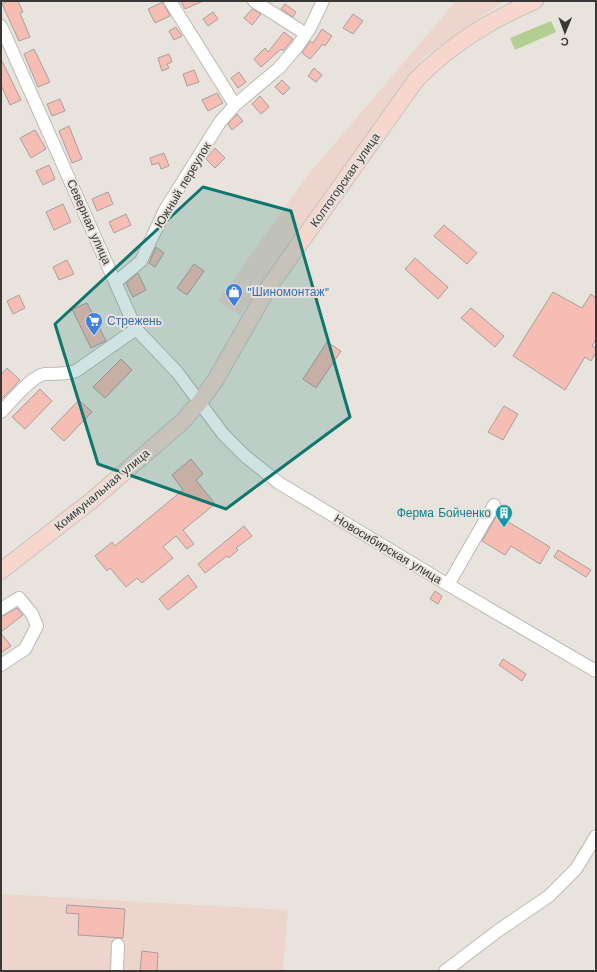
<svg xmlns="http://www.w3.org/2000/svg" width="597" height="972" viewBox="0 0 597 972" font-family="'Work Sans',sans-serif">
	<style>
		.industrial { fill: #edd4cc }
		.green { fill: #b2ce90 }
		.building { fill: #f6bdb5; stroke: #a79f9e }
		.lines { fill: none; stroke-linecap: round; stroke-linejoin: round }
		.minor-casing { stroke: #bdb9b3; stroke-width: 14 }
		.major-casing { stroke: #c4c3c2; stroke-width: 18 }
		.minor { stroke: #fff; stroke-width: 12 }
		.major { stroke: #f7d6ce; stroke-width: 16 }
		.marked { fill: #0f766e; fill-opacity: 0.2; stroke: #0f766e; stroke-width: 3; stroke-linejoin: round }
		.labels { text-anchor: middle; stroke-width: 4; stroke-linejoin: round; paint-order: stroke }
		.street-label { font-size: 12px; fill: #393735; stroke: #e8e4dd }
		.shop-label { font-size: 12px; fill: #366cbe; stroke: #e8e4dd; text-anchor: start }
		.culture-label { font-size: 12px; fill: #0d838f; stroke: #e8e4dd; text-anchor: end }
	</style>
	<rect width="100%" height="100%" fill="#e8e4dd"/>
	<path class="industrial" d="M456,1H502L503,2L425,56L240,315L218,301L308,175Z
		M1,894L288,910L283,971H1Z"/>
	<path class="green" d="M551,21L556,32L515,50L510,38Z"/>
	<path class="building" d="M8,1H18L23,12L20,13L30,37L19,41L2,4Z
		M181,1H203L185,9Z
		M163,2L170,16L155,23L148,9Z
		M285,4L296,12L293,17L281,9Z
		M252,9L261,14L252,25L244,18Z
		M213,12L218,19L208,26L203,19Z
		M353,14L363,21L353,34L343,28Z
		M176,27L182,36L174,40L169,31Z
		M322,29L332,36L325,46L323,44L310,59L302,53L310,41L313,43Z
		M284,32L293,39L283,51L281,49L261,67L254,59L265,48L268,52Z
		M34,49L50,82L38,87L24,54Z
		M169,54L172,62L167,64L169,68L162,71L158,58Z
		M1,59L21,100L10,105L1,85Z
		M314,68L322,75L316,82L308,76Z
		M194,70L199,82L187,86L183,74Z
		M239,72L246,82L238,88L231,78Z
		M282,80L290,88L283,95L275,87Z
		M217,93L223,103L208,111L202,100Z
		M260,96L269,107L261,114L252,104Z
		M60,99L65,111L52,116L47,104Z
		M237,114L243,121L232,130L228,124Z
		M69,126L82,159L72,163L59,131Z
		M35,130L46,149L31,158L20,138Z
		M215,148L225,158L215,168L206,159Z
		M164,153L169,166L161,169L159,163L152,165L150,158Z
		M49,165L55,179L43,185L36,171Z
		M108,192L113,204L97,211L92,199Z
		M63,204L71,222L54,230L46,212Z
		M126,214L131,225L114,233L109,222Z
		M444,225L477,253L467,264L434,236Z
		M156,247L164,253L155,267L149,263Z
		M415,258L448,287L438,299L405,269Z
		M67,260L74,274L59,280L53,267Z
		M194,264L204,271L187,295L177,288Z
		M138,273L146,290L133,297L126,283Z
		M553,292L582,308L591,294L596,298V339L592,346L596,348V352L591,361L585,357L565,390L513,356Z
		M19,295L25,308L13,314L7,301Z
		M87,303L106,341L91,348L72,309Z
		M471,308L504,336L495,347L461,318Z
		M327,342L341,351L316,388L303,379Z
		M121,359L132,370L105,398L93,387Z
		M7,368L20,380L1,400V375Z
		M40,389L52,401L25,429L12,417Z
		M79,400L92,412L64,441L51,429Z
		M504,406L518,414L503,440L488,432Z
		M191,459L203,474L196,480L215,504L183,530L194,544L187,549L176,536L163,547L173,558L142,583L137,578L126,587L110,568L107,571L95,556L112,542L115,546L183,490L172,475Z
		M497,515L550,547L540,564L511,546L505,555L482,541Z
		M244,526L252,536L236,548L238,550L229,558L227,556L205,573L198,564Z
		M558,550L591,570L586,577L554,557Z
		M188,575L197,587L168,610L159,599Z
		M435,591L442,596L438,604L430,599Z
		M17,608L23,615L1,632V617Z
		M1,633L11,646L1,653Z
		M503,659L526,674L522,681L499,665Z
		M67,905L125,909L123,938L78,935L79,914L66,913Z
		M142,951L158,953L157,971H140Z"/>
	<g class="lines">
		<defs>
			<path id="minor" d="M170,1L235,105
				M254,1L306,34
				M1,26L136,329L177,372L223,434L245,456L279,483L440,580L596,671
				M116,282L141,261L165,210L220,122L235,105L279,68L297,47L310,28L323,1
				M1,412C11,402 32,375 45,374C58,373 63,375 76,371L136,329
				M448,585L494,505
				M1,609L19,598L32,614L37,626L25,649L1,665
				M117,971L118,945
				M445,971L499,930L549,896L576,869L596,836"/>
			<path id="major" d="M1,571L91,501L182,422L199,403L216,379L268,288L416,80C451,44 490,20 535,1"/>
		</defs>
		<use href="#minor" class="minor-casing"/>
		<use href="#major" class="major-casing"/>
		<use href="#minor" class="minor"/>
		<use href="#major" class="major"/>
	</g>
	<path class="marked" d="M203,187L291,211L350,417L226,509L98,464L55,324Z"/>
	<defs>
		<symbol id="shop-pin" viewBox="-11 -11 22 30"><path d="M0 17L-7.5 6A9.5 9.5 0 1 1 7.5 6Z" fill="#3f7fe0" stroke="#e8e4dd"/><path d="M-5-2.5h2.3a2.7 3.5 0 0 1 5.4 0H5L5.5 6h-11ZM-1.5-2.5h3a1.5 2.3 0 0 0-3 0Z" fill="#fff"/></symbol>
		<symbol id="supermarket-pin" viewBox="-11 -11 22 30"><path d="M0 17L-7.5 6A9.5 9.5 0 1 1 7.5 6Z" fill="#3f7fe0" stroke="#e8e4dd"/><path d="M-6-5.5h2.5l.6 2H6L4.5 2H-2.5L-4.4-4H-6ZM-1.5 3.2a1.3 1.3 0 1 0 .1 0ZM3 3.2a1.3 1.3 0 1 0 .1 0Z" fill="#fff"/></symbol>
		<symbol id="building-pin" viewBox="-11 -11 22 30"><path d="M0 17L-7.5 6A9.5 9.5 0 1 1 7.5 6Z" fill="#0f9aa8" stroke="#e8e4dd"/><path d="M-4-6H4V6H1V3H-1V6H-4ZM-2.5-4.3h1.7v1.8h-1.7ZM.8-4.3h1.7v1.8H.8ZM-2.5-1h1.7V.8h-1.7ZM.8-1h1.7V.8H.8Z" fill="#fff"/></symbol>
	</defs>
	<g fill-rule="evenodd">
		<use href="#shop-pin" x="224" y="282" width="20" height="27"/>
		<use href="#supermarket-pin" x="84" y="311" width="20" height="27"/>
		<use href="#building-pin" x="494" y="503" width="20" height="27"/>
	</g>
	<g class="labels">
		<g class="street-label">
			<text transform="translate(345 180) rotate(-55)" y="4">Колтогорская улица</text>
			<text transform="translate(183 185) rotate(-59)" y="4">Южный переулок</text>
			<text transform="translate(89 222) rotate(66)" y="4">Северная улица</text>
			<text transform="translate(102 490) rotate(-40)" y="4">Коммунальная улица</text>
			<text transform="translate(388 549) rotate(31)" y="4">Новосибирская улица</text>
		</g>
		<g class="shop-label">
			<text x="247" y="296">"Шиномонтаж"</text>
			<text x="107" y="325">Стрежень</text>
		</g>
		<g class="culture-label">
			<text x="491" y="517">Ферма Бойченко</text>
		</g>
	</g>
	<rect width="597" height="972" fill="none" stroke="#393735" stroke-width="4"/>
	<g transform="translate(565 32) rotate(181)" stroke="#e8e4dd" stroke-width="3" paint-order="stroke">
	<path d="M0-3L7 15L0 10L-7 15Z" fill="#393735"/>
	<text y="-6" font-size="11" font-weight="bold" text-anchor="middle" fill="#393735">С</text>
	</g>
</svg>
